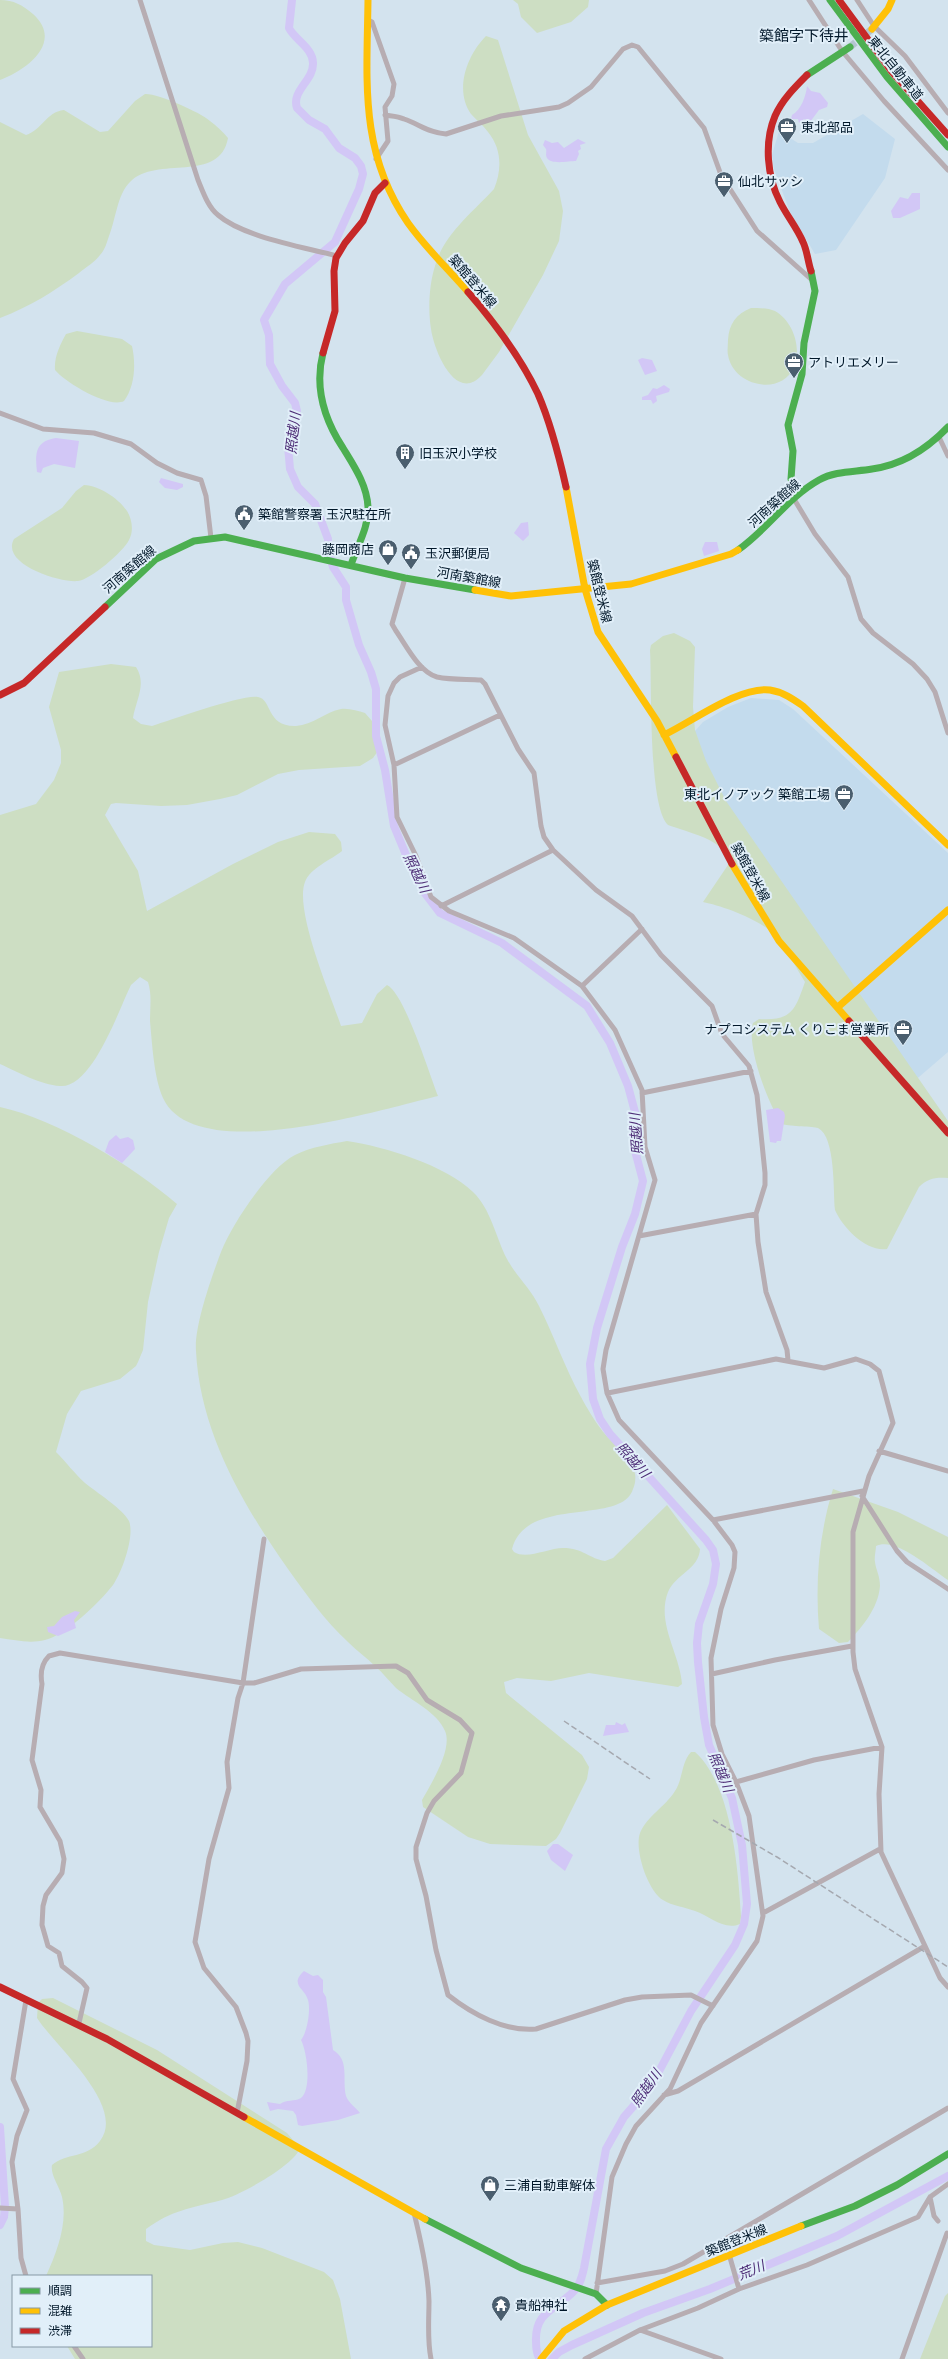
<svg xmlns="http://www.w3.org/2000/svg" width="948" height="2359" viewBox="0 0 948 2359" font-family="Ubuntu,'Noto Sans JP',sans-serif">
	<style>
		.built { fill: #c3dbed }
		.green { fill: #cddec3 }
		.water { fill: #d2c7f6 }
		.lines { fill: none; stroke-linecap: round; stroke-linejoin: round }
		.river { stroke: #d2c7f6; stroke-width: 8 }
		.secondary-tunnel { stroke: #b3c4d0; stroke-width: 7; stroke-dasharray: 7 3.5; stroke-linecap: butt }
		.street { stroke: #b7adb2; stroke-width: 5 }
		.fast { stroke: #4caf50; stroke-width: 7 }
		.slow { stroke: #ffc107; stroke-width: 7 }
		.jam { stroke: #c62828; stroke-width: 7 }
		.rail { stroke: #a5a8af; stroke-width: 1.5; stroke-dasharray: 6 3; stroke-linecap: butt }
		.labels { text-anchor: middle; stroke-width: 4; stroke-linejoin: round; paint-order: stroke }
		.street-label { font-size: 13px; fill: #001729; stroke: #e1eff9 }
		.poi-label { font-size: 13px; fill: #001729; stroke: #e1eff9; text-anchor: start }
		.water-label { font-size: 14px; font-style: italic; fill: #4e2e77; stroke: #e1eff9 }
		.quarter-label { font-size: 15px; fill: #001729; stroke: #e1eff9 }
	</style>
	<rect width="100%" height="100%" fill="#d3e3ee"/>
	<path class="built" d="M863,114L895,139L885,178L836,250L815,254L790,212L774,169L772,155L779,131L798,143H813Z
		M751,698L779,700L793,709L948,853V1052L912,1083L680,748L703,722L728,707Z"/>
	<path class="green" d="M0,0C14,0 22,5 33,14C64,42 27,70 0,80Z
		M513,0H589L588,7L571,22L537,33L521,17L518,4Z
		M486,36L498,40L528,135L559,191L563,211L559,241L543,275L499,352L482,375C456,404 434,351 431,329C428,310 429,285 435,266C444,234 472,213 494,189C502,170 502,149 488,132C483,125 476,120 471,114C454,90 467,55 486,36Z
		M145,94C157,93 200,112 210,121C217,126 223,132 228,138C220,184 156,155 130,182C117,195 116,219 109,236C107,242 105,250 100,255C95,262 86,267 79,273C53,292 31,306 0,318V122L26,135C42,130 46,112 64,110L100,132L108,131L135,101Z
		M751,308C758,308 768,308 775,311C793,321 802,348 794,367C781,397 733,386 728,355C727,351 728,345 728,340C729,324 736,314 751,308Z
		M77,331L122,339L132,346C136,364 135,386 124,401C109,409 65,382 55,370C54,357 60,345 66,334Z
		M84,485C100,486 118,498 127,511C132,519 134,531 129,540C123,552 90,580 78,581C60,583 0,564 14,539L62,508L76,491Z
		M674,633L690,641L695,647L693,707L695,730L706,761L726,801L948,1121V1178C936,1177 928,1178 919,1187L887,1249C866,1252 843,1228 835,1210C833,1192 836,1137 818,1128C813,1126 792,1127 782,1124C768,1105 746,1045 753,1023L759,1019C792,1021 795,1010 805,982C796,968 788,951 777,938C765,921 723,906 703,902L728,865C732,841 686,832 668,825C648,806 652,683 650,650L651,645L663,636Z
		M111,664L136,667C147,684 136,700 133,718L141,724L152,726C171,720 243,694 258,697C272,699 266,727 296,726C313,725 325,712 341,709C349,708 358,711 365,713L372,721L378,751L373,758L360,766L299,770L278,774L237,795L220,799L187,805L161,806L116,803L111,804L105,815L138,871L147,911L233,864L278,842L309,832L335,834L341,842L342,851C331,860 310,868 305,882C294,910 331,996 341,1026L362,1023L377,994L387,985C404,992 430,1076 438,1096C382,1109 195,1168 163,1098C154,1078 152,1043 150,1021C150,1007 152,995 148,982L140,977L131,985C119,1009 92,1089 60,1086C41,1085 18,1072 0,1064V815L36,804L54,780L61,763V750L49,707L59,672Z
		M0,1107C56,1119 133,1166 177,1204L169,1218L159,1252L148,1302L143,1350L138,1362L136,1366L120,1379L81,1391L67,1414L56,1452C66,1462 75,1474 85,1483C96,1492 123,1509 129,1521C135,1536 122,1572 113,1585C100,1602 66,1635 45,1640C30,1644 15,1640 0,1638Z
		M347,1141C386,1147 445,1165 473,1192C491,1209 496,1238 507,1259C516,1276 531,1289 539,1306C554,1336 565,1368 581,1397C587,1408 594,1420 601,1429C611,1443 632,1457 635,1474C636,1478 635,1485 633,1489C622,1526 526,1495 512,1549L514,1552C527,1560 548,1548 563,1548C583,1548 590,1559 605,1561L613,1558L667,1505L700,1549C699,1569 676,1574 668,1592C656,1623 680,1654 682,1684L678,1687L589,1673L551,1681L517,1678L504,1682L506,1693L582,1755L589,1767L587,1779L560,1833L556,1839L546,1846L490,1844L468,1837L423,1807L422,1800C431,1784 453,1749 445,1731C437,1712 412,1701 396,1688C389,1681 383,1673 376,1667C367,1658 357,1651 348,1642C325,1621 306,1594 288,1569C243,1505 200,1432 196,1351C194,1326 212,1276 221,1252C232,1224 269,1168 295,1155C311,1147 330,1144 347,1141Z
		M833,1489L898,1512L948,1537V1580C933,1570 895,1536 876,1546C876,1551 874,1557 875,1562C876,1570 880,1576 880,1586C878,1609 862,1627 848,1642L839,1643L819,1629C815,1582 819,1534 833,1489Z
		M691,1752H695C732,1785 738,1869 741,1916L740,1924C724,1931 710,1916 695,1911C685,1907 672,1906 663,1900C648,1891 634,1850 640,1833C647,1816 665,1807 675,1791C683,1779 681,1763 691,1752Z
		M53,1998L157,2050L287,2133L298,2146V2152C288,2168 241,2195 222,2200C191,2208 172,2210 146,2229V2241L154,2245L190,2250L223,2243L238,2242L262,2248L324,2272L333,2280L340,2299L351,2359H75L67,2346H151V2276H46C57,2252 68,2223 62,2197C60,2187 50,2175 52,2165C66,2153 87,2158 100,2141C127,2106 54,2045 37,2018L38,2003L42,1999Z
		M948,2293V2359H920L945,2296Z"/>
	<path class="water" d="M807,86L811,91L820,93L828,103L827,107L819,110L810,122L804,119L799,123L798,119H791L792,115C801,110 806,96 807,86Z
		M578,139L586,143L580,145L581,149L578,151L579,154L576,161C569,161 551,165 547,158C545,155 547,152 546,149L543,145L545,140L552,143L558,142L564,148Z
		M912,193H920V209L900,218H893L891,211L900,197L908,199Z
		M642,358L652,360L657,371L645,375L638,360Z
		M664,385L670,389L669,392L656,396L657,401L653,404L651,400H642V397L648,395L653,388L657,389Z
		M56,438L79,441L75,468L54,464L43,468L41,473L37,472C35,454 35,441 56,438Z
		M161,478L183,484V487L177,490L165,488L159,482Z
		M528,522L529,535L523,541L514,533L521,523Z
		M705,542H717L719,551L704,556L702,549Z
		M778,1108L784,1112L785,1116L781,1141H777L776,1143L770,1142L766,1110Z
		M116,1135L120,1139L128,1137L133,1140L135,1149L122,1163L105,1152L109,1141Z
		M75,1611L80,1612L74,1620L76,1628L58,1636L48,1632L47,1627L54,1626L62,1617Z
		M616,1722L622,1725L625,1723L629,1732L603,1736L606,1725H615Z
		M553,1844H558L573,1855L565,1871L551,1860L547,1851Z
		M304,1971L313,1976L318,1975L323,1980V1992L326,1997L333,2050C350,2060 342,2079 346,2096C348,2102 356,2108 360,2113L338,2120L302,2126L298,2125L296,2115L293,2111L278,2109L270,2111L267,2102L280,2104C287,2099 294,2102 301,2098C312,2089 307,2051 301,2040C307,2033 311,2010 308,2000C305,1988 289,1985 304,1971Z"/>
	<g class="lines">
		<path class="river" d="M292,0L289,28C295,40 313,48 313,63C314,80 291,91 297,108L309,120L325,129L339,148L355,158L361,166L363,174L359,189L335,242L285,284L264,320L269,335L270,364L282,386L295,403L297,411L288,446L290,469L298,487L315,504L328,539V550L333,567L346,587V600L359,645L371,672L376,689V736L385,770L394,826L411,867L424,892L440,913L502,943L587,1006L610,1043L628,1086L635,1112L634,1147L643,1181L635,1214L622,1247L597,1328L590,1364L593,1399L600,1419L610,1434L706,1540L713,1550L716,1564L713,1584L699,1624L697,1643L698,1662L704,1717L709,1745L732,1798L742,1845L747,1904L744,1924L735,1945L691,2011L656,2077L645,2093L624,2117L606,2149L584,2268C582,2277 580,2285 574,2291C556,2310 535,2311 536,2341C536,2347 536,2354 540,2359
			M0,2127L5,2207L4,2217L0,2225
			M552,2359L559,2352L572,2345L643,2313L710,2289L837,2236L948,2176"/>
		<path class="secondary-tunnel" d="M850,47L872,29"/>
		<path class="street" d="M140,0L198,180C203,192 208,207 218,215C243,237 304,247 337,256
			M809,0L842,51L884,101L948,170
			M857,0L874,26L905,56L948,113
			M368,20L372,22L394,84L392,96L385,107L388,141L376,159
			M385,115C391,116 398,116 404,119C419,124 429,133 446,134L501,116L559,107L568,103L591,87L623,49L632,45L638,47L704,128L721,175L757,231L812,280
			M0,413L43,429L94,433L131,444L157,463L177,473L201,480L206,496L211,538
			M939,437L948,456
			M794,499L815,534L848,577L861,619L873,633L913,664L927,679L935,692L948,733
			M405,578L392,624L396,631C406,645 419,672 437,677C451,680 467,679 481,680L485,684L518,749L534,773L541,826L544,837L553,850L596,890L632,916L661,955L712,1006L722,1034L749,1066L757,1095L765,1173V1185L756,1214L758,1242L766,1292L787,1350L788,1360
			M422,667L400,677L394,683L388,696L385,725L394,765L397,817L416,856L431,897L449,911L514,938L582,986L615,1030L642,1090L645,1147L655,1180L606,1350L603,1369L607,1393L619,1420L713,1520L732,1545L735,1552L734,1568L721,1609L711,1658L713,1725L722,1754L736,1782L749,1816L763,1916L757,1941L701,2023L670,2089L636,2126L626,2144L612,2177L596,2294
			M394,765L500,715
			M441,906L553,850
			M582,986L642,929
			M642,1093L751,1071
			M639,1236L756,1214
			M608,1393L776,1359L824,1368L856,1359L870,1364L879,1371L893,1423L869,1476L853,1532V1652L855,1669L882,1747L879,1794L881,1852L940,1978L948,1987
			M879,1451L948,1471
			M862,1496L897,1551L907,1562L948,1589
			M713,1520L863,1491
			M712,1674L775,1660L852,1646
			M736,1782L814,1760L882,1747
			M763,1913L880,1849
			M79,2023L87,1988L82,1982L62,1966L59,1953L48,1946L42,1925L43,1906L46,1895L62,1873L64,1859L60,1841L40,1807L41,1790L32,1760L42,1684C40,1673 41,1664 49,1656L60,1653L243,1683H254L301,1669L396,1666L408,1673L427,1700L460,1720L472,1733L461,1773L434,1801L427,1813L416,1847V1859L426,1896L436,1950L448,1995C472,2014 505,2032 536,2029L625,2000L642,1997L691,1995L713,2006
			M664,2095L678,2091L925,1946
			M237,2113L247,2061L248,2041L246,2033L236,2007L204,1968L195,1942L209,1859L229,1788L227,1762L238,1698L243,1683L264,1539
			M930,2197L948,2184
			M0,2208L18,2209
			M414,2213C421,2241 428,2271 429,2301C429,2321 427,2339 431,2359
			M741,2250L744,2229
			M729,2254L739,2289
			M26,2276L21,2258L18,2209L12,2162L17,2136L27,2110L13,2079L26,2000
			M597,2283L665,2271L683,2264L948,2108
			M640,2330L721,2359
			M74,2346L83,2359
			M585,2359L640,2330L698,2308L739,2289L807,2265L918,2217L930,2197L934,2216L938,2221
			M902,2359L947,2233"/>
		<path class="fast" d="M830,0L887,77L948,147
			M807,75L850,47
			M323,353C314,388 324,419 343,448C354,466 367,485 368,507C369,527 357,546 351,565
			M800,493L791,479L793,451L788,425L802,374L804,343L815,291L811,271
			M738,550C768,529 787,498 819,480C835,471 854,472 872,469C902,465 928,448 948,427
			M105,607L156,559L194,541L225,537L405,578L475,590
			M425,2219L521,2268L596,2294L607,2305
			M801,2226L855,2206L897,2185L948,2154"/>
		<path class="slow" d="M368,0C367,81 359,152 408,223C425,247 448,269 468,292
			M872,29L888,9L892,0
			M566,487L585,589L598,632L657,721L676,757
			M475,590L511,596L631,584L731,554L738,550
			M664,735C692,722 739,686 770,690C783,692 793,699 803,706L948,845
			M732,864L779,941L849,1021
			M838,1007L948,910
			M244,2117L425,2219
			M541,2359L564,2331L607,2305L801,2226"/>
		<path class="jam" d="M839,0L892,72L948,135
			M807,75C795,87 782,100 775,116C764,142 767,177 780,202C787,216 797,228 803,242C807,250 808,262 811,271
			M468,292C494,322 521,358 538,394C551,424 559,456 566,487
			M323,353L335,311L334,271L336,258L345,243L363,221L375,193L385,183
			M0,695L24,683L105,607
			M676,757L732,864
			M849,1021L948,1133
			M0,1987L107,2039L244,2117"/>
		<path class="rail" d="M564,1721L650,1779
			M713,1820L777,1857L948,1967"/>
	</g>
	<defs>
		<symbol id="office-pin" viewBox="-11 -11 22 30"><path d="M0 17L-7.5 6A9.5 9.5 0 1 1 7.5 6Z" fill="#4a5e6e" stroke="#e1eff9"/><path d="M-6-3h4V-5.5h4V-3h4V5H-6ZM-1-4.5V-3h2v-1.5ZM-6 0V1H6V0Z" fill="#fff"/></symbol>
		<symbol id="building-pin" viewBox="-11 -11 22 30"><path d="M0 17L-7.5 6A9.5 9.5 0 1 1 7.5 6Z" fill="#4a5e6e" stroke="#e1eff9"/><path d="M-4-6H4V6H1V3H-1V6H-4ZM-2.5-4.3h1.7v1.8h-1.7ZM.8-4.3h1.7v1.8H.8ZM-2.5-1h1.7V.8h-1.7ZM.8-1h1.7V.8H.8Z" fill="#fff"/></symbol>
		<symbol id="civic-pin" viewBox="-11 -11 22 30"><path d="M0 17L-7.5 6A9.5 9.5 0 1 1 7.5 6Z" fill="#4a5e6e" stroke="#e1eff9"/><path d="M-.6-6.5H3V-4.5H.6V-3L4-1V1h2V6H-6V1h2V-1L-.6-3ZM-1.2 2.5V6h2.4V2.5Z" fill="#fff"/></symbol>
		<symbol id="shop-pin" viewBox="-11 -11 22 30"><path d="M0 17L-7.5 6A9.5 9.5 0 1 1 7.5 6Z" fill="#4a5e6e" stroke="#e1eff9"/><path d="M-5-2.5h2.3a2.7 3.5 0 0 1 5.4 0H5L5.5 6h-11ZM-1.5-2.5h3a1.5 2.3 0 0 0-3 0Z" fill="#fff"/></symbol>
		<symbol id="temple-pin" viewBox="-11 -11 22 30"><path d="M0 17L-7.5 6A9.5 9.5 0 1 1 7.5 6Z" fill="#4a5e6e" stroke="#e1eff9"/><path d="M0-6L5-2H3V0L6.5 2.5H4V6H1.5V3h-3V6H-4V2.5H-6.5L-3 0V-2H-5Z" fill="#fff"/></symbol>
	</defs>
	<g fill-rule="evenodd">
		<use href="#office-pin" x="776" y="116" width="22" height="30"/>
		<use href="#office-pin" x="713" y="170" width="22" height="30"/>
		<use href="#office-pin" x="783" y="351" width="22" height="30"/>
		<use href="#building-pin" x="394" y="442" width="22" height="30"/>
		<use href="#civic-pin" x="233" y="503" width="22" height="30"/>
		<use href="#shop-pin" x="377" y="538" width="22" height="30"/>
		<use href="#civic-pin" x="400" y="542" width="22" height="30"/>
		<use href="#office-pin" x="833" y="783" width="22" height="30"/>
		<use href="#office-pin" x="892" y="1018" width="22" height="30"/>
		<use href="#shop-pin" x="479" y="2174" width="22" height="30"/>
		<use href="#temple-pin" x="490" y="2294" width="22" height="30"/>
	</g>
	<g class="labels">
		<g class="street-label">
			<text transform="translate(896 68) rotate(51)" y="5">東北自動車道</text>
			<text transform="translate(473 281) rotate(49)" y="5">築館登米線</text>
			<text transform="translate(774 503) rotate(-42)" y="5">河南築館線</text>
			<text transform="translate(129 569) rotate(-41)" y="5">河南築館線</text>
			<text transform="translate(469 577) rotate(10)" y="5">河南築館線</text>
			<text transform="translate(600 591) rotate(76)" y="5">築館登米線</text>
			<text transform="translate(751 872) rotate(61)" y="5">築館登米線</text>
			<text transform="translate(736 2240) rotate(-22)" y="5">築館登米線</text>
		</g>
		<g class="poi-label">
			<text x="801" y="132">東北部品</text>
			<text x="738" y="186">仙北サッシ</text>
			<text x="808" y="367">アトリエメリー</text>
			<text x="419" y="458">旧玉沢小学校</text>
			<text x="258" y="519">築館警察署 玉沢駐在所</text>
			<text x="374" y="554" text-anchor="end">藤岡商店</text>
			<text x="425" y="558">玉沢郵便局</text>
			<text x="830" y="799" text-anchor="end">東北イノアック 築館工場</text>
			<text x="889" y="1034" text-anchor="end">ナプコシステム くりこま営業所</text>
			<text x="504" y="2190">三浦自動車解体</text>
			<text x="515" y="2310">貴船神社</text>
		</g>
		<g class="water-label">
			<text transform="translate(293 433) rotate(-83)" y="5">照越川</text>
			<text transform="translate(417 873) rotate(64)" y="5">照越川</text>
			<text transform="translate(636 1134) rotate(-94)" y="5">照越川</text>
			<text transform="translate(633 1460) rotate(48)" y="5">照越川</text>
			<text transform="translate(721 1772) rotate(67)" y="5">照越川</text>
			<text transform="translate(646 2088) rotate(-55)" y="5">照越川</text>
			<text transform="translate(751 2270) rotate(-22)" y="5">荒川</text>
		</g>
		<g class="quarter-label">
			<text x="804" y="41">築館字下待井</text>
		</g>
	</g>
	<rect x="12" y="2275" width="140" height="72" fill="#e1eff9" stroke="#8799a6"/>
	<rect x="20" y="2288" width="20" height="6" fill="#4caf50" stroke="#8799a6"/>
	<text x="48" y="2295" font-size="12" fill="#001729">順調</text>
	<rect x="20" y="2308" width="20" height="6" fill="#ffc107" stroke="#8799a6"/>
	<text x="48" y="2315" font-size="12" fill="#001729">混雑</text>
	<rect x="20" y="2328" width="20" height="6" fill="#c62828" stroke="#8799a6"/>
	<text x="48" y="2335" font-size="12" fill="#001729">渋滞</text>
</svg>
